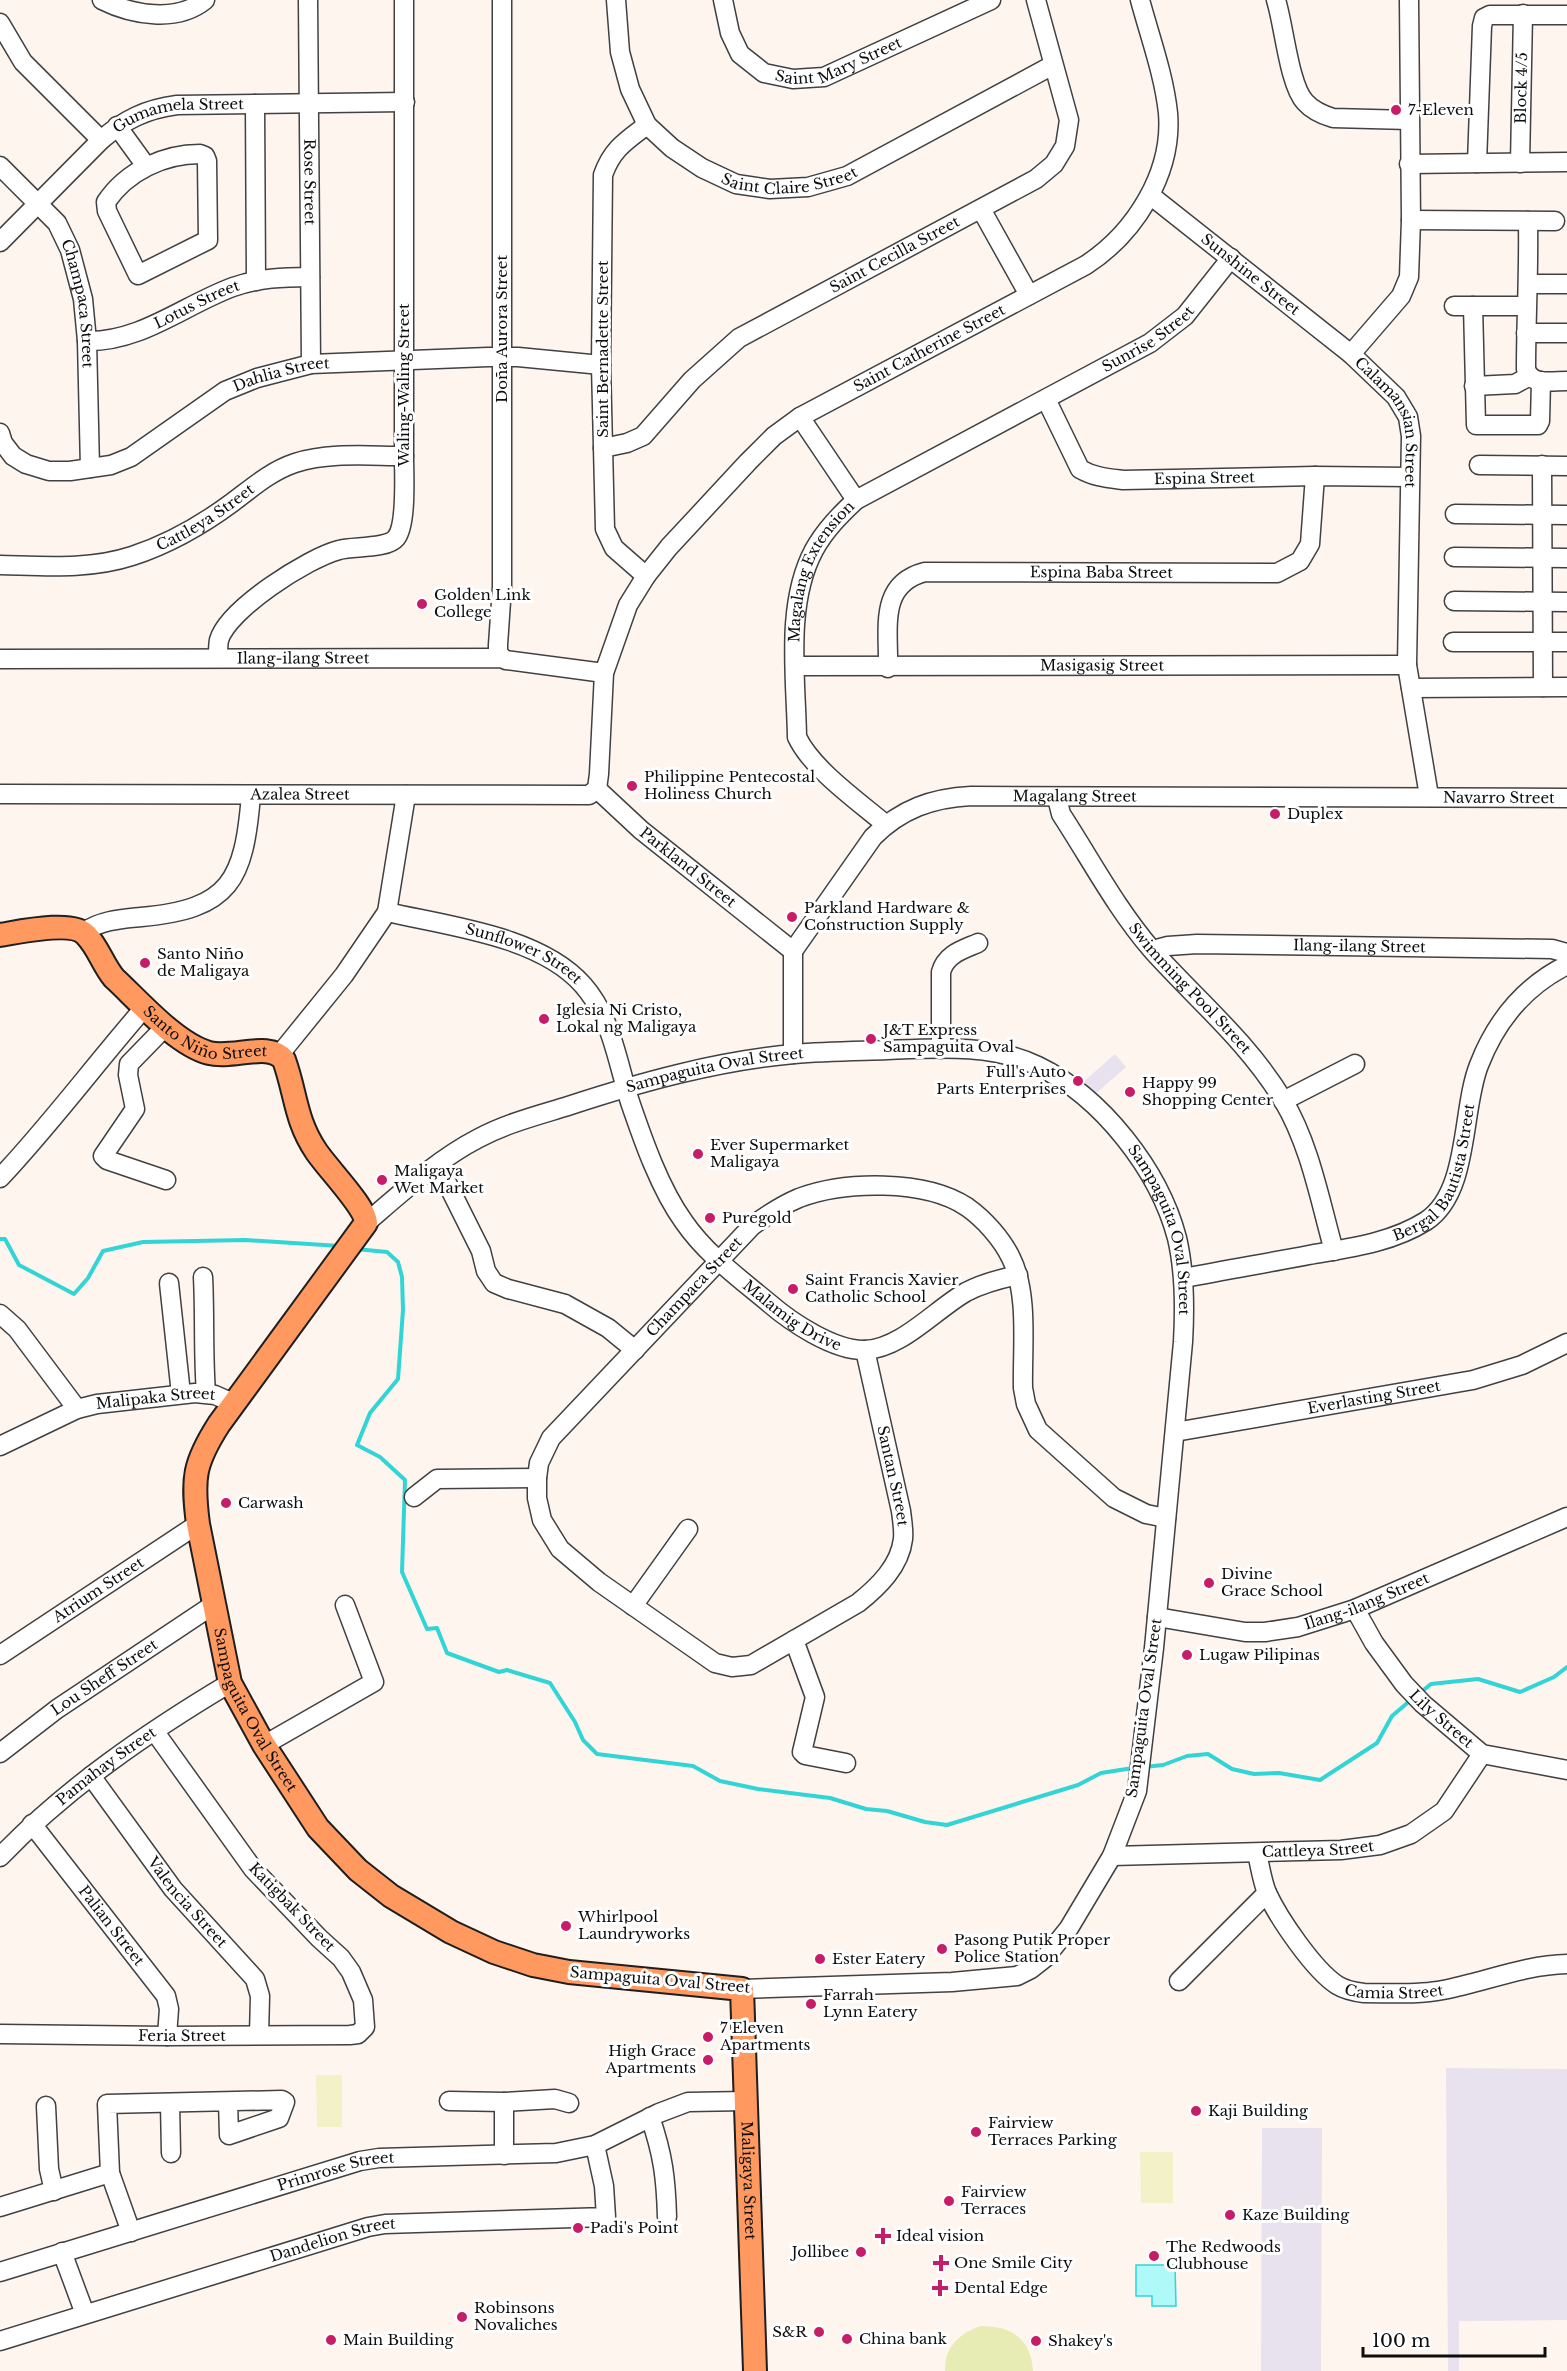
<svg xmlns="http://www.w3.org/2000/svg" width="1567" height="2371" viewBox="0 0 1567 2371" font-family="'Libre Baskerville',serif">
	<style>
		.industrial { fill: #e7e2ed }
		.green { fill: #e7ecb5 }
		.pitch { fill: #f3f1c8 }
		.water { fill: #affaf9; stroke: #31d5d6; stroke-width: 1.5 }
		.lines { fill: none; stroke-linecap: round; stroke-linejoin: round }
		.stream { stroke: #31d5d6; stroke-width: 4 }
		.minor-casing { stroke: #414141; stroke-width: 21 }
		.major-casing { stroke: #1f1f1f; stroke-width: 26 }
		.minor { stroke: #fff; stroke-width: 18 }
		.major { stroke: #ff995f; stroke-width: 22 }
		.poi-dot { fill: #c71c68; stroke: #fff; stroke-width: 2 }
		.labels { text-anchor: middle; stroke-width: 6; stroke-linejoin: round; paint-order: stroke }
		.street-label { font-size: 15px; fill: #0e0e0e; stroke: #fff }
		.poi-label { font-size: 15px; fill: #0e0e0e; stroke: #fff; text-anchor: start }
	</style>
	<rect width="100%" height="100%" fill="#fff5ef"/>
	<path class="industrial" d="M1115,1054L1126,1067L1093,1096L1081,1084Z
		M1446,2068L1567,2069V2320L1459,2321V2371H1448Z
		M1262,2128H1322L1321,2371H1261Z"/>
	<path class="green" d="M981,2326C1012,2326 1031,2339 1033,2371H945C944,2347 960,2333 981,2326Z"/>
	<path class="pitch" d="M316,2075H342V2127H317Z
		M1140,2152H1173V2203H1141Z"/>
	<path class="water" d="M1136,2265H1175L1176,2306H1152V2296H1136Z"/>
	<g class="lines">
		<path class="stream" d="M0,1239H5L19,1265L74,1294L88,1278L103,1251L143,1242L246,1240L340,1246
			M356,1249L387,1252L398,1262L402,1277L403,1310L398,1379L370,1413L357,1445L380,1457L405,1480L402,1572L427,1629L437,1628L447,1653L499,1672L507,1670L550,1683L575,1722L583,1740L597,1754L693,1766L720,1781L758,1789L830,1798L866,1809L887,1811L925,1822L947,1825L1078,1785L1101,1773L1133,1768
			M1420,1693L1431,1684L1478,1679L1520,1692L1554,1677L1567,1667
			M1144,1767L1163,1765L1187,1756L1208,1754L1232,1769L1254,1774L1279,1773L1320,1780L1377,1743L1392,1716L1412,1699"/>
		<defs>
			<g id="minor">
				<path d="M102,0C132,15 177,23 205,0"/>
				<path id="s1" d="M308,0L311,364"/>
				<path id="s2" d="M616,0L620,52L630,89L647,125L672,148L702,168L736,184L770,189L808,187L847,176L1053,65"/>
				<path id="s3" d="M723,0L730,33L740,54L764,73L793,79L824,77L991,0"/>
				<path d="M1276,0C1284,25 1289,85 1305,102C1313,111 1323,115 1333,118L1409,120"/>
				<path d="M0,23L23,62L101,140"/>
				<path d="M255,104L256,281"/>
				<path d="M117,126L146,166"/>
				<path d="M200,154L205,156L207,161L208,240L138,275L107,211L106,202C127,171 164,154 200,154Z"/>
				<path d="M1477,163L1482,26L1484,18L1490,15H1567"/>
				<path id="s4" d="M1520,163L1523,14"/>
				<path d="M1409,164L1567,162"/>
				<path id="s5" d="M0,166L57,223L70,250L83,299L87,341L90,468"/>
				<path id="s6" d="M1150,195L1351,354L1396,397L1408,417L1411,436L1407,665L1429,796"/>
				<path d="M981,209L1029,295"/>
				<path d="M1411,220L1555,221"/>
				<path d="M1528,221C1529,271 1526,319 1526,369C1531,386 1551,381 1567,381"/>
				<path id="s7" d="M0,242L101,140C124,120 146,109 177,105L405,102"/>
				<path d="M1529,284H1567"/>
				<path d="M1454,306H1526"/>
				<path d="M1473,306L1476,425H1538L1540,421L1541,381"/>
				<path d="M1526,333H1567"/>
				<path id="s8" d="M87,341C141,342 184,305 233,287C258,278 284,277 310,277"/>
				<path d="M1351,354L1401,296L1409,277L1411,220L1409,0"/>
				<path d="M1474,386L1515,384L1528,377"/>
				<path id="s9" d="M1046,399L1080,469C1094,477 1107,478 1123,480L1315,476L1409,477"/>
				<path d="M800,417L856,500"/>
				<path id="s10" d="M0,433L3,443L13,456L26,464L49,471H70L111,465L131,457L225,391L257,378L311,364L488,357H518L601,365"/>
				<path id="s11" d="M603,448L627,443L643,436L692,380L739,338L1036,179L1054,164L1065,146L1069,120L1036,0"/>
				<path d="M1479,465L1567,466"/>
				<path d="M1542,465L1543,687"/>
				<path d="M1455,514L1567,515"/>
				<path d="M1454,557L1567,558"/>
				<path id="s12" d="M0,565C44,566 89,570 132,556C169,544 202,525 233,502C253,487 271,471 295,463C329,452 369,456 404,456"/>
				<path d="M646,576L614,548L605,529L601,365L603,175C612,149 626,141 647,125"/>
				<path d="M1454,601L1567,602"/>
				<path d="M1453,642H1567"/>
				<path d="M218,658C218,652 218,645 219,640C228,609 308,558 339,550C353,546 387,549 396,538C407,525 404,474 404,456V0"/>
				<path d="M502,658L498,652V645L502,587V0"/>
				<path id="s13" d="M0,659L502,658L506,660L604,673"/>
				<path id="s14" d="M796,666L1407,665"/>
				<path id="s15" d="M888,668C889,629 878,584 925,572L1277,573L1300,561L1310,544L1315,476"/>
				<path d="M1411,688L1567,687"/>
				<path id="s16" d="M597,789L599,774L604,673L628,605L646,576L669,547L748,462L774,436L800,417L1086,265C1135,233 1173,173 1168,113C1164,75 1150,37 1140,0"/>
				<path id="s17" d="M597,789L641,830L793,951"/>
				<path id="s18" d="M0,794L589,795L597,789"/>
				<path id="s19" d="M1057,798L1061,814C1091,860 1116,908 1152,950C1197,1000 1248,1042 1283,1100C1310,1145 1320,1201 1334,1251"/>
				<path id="s20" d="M885,824C858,801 812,769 797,737C796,677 785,604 814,550C825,530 840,515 856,500L1150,343L1185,316L1231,258"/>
				<path id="s21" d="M387,912C448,926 540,936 583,985C612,1018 617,1061 630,1102C643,1140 660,1189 684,1222C706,1254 739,1278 769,1303C791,1322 834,1351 865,1350C901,1349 936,1309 966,1292C983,1283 999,1279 1018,1275"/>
				<path d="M84,932C101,920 122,919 141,917C231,909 244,880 251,795"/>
				<path id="s22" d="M1153,950L1168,946L1197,944L1552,949L1567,953"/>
				<path id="s23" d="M793,951L873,837C901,809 932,798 971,796L1567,798"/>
				<path d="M793,951V1054"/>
				<path d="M166,1026L129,1064L128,1075L135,1109L103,1156L107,1160L166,1180"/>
				<path d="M941,1049V972C946,954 962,950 978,943"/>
				<path d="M280,1054L344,975L387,912L406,795"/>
				<path d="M1283,1101L1355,1064"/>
				<path d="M438,1165L481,1251L486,1271L494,1283L508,1289L565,1304L608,1328L635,1350"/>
				<path d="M0,1178C51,1124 96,1063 145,1007"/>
				<path id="s24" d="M366,1223C401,1193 438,1159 479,1138C507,1123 539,1115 568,1106C641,1082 717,1061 794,1054C825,1051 857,1051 888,1050C937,1048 993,1044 1038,1066C1102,1097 1159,1170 1177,1238C1185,1272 1185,1307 1183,1342L1154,1648L1137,1791L1112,1856L1069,1928L1045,1958L1031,1969L1017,1976L952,1982L742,1989"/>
				<path d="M203,1277C205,1316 203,1354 206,1393"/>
				<path id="s25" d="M1184,1278C1225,1270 1267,1263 1309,1255C1349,1248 1391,1243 1426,1221C1470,1192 1461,1110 1479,1065C1496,1021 1525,986 1567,965"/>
				<path d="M169,1283L181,1394"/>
				<path d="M0,1314L17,1329L77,1409"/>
				<path id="s26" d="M865,1350L901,1511C902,1520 904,1530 903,1539C900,1566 878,1587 858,1603L751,1665L732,1667L715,1663L599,1582L560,1549L542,1520L537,1498V1478L539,1463L551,1438L752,1226C767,1215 782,1205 799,1198C844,1181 925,1179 967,1207C984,1219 1002,1239 1011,1258C1029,1294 1022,1349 1023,1388L1026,1404L1038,1430L1114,1498L1146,1514L1166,1518"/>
				<path id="s27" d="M1175,1432L1473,1380L1522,1365L1567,1343"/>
				<path id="s28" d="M0,1446L77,1409L97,1404L195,1393L215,1395L233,1403"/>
				<path d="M414,1497L437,1479L537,1478"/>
				<path d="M633,1606L688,1529"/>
				<path id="s29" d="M1355,1609L1374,1643L1404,1684L1423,1704L1482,1754L1567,1770"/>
				<path id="s30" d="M1157,1617L1245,1632H1265L1298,1627L1355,1609L1567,1517"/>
				<path d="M794,1640L815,1697L802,1752L805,1755L846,1763"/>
				<path id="s31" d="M0,1655L198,1524"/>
				<path d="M264,1745L374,1682L345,1605"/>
				<path id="s32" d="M0,1753L57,1709L213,1605"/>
				<path id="s33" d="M91,1776L173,1889L255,1979L260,1996L259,2035"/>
				<path id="s34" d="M32,1824L166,1996L169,2009L167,2036"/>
				<path id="s35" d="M1257,1853C1260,1866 1262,1881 1267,1893C1279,1919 1314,1970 1337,1985C1345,1990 1355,1992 1364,1993C1390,1993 1418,1995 1443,1990C1485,1982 1524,1965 1567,1964"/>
				<path id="s36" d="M1112,1856L1341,1850L1380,1845L1411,1834L1444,1811L1482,1754"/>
				<path id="s37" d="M0,1857C66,1788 148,1732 230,1683"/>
				<path d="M1179,1981L1267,1893"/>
				<path id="s38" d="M0,2034L167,2036L350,2035L358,2034L365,2027L363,2000L351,1972L341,1958L319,1938L253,1869L155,1732"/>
				<path d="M449,2101L504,2102L555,2099L569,2103"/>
				<path d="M504,2102V2155"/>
				<path d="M170,2103L171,2153"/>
				<path d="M46,2106L49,2169L54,2191"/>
				<path d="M650,2117C663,2154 666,2179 667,2217"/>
				<path d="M0,2207L110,2173"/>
				<path d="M131,2232L110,2173L107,2104L282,2100L285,2102L279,2118L229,2135L228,2102"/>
				<path d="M62,2252L85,2314"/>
				<path id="s39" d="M0,2272L360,2161L379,2158L556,2153L595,2145L659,2113L688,2102L746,2101"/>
				<path id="s40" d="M0,2341L368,2227L385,2224L606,2217L604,2186L595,2145"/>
			</g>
			<g id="major">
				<path id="s41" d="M0,935C19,932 73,920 86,935C98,947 103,965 114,978C139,1001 176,1044 209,1053C233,1059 270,1041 284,1060C296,1093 295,1120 316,1151C327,1168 366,1207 366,1223L219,1424C194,1463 192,1478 198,1524L230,1683L264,1745L318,1828L358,1870L391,1896L451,1932L494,1952L533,1965L569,1972L742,1989L755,2371"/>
			</g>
		</defs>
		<use href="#minor" class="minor-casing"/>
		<use href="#major" class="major-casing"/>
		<use href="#minor" class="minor"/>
		<use href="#major" class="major"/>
	</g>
	<g class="poi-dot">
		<circle cx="1396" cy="110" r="6"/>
		<circle cx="422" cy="604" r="6"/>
		<circle cx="632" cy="786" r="6"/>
		<circle cx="1275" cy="814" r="6"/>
		<circle cx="792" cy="917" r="6"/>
		<circle cx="145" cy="963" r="6"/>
		<circle cx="544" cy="1019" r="6"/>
		<circle cx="871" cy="1039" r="6"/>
		<circle cx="1078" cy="1081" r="6"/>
		<circle cx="1130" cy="1092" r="6"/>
		<circle cx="698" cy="1154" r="6"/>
		<circle cx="382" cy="1180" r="6"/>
		<circle cx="710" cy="1218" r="6"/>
		<circle cx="793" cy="1289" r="6"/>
		<circle cx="226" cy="1503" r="6"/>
		<circle cx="1209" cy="1583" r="6"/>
		<circle cx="1187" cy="1655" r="6"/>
		<circle cx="566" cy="1926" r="6"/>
		<circle cx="942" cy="1949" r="6"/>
		<circle cx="820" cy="1959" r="6"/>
		<circle cx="811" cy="2004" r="6"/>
		<circle cx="708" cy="2037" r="6"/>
		<circle cx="708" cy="2060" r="6"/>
		<circle cx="1196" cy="2111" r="6"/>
		<circle cx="976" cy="2132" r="6"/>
		<circle cx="949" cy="2201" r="6"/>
		<circle cx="1230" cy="2215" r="6"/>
		<circle cx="578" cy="2228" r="6"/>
		<path d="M880 2227h6v6h6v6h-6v6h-6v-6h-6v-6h6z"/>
		<circle cx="861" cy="2252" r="6"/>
		<circle cx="1154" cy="2256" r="6"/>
		<path d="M938 2254h6v6h6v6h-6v6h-6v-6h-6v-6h6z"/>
		<path d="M937 2279h6v6h6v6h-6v6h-6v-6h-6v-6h6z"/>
		<circle cx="462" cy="2317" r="6"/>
		<circle cx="819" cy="2332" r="6"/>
		<circle cx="847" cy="2339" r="6"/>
		<circle cx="331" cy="2340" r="6"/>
		<circle cx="1036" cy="2341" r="6"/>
	</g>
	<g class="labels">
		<g class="street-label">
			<text dy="5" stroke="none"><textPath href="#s3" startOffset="166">Saint Mary Street</textPath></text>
			<text dy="5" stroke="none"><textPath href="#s4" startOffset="75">Block 4/5</textPath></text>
			<text dy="5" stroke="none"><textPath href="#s7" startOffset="228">Gumamela Street</textPath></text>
			<text dy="5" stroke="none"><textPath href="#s2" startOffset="292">Saint Claire Street</textPath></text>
			<text dy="5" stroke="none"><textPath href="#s1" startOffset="182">Rose Street</textPath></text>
			<text dy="5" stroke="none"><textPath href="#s11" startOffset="356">Saint Cecilla Street</textPath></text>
			<text dy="5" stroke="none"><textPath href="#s6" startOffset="128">Sunshine Street</textPath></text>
			<text dy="5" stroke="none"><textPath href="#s5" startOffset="165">Champaca Street</textPath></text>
			<text dy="5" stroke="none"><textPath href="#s8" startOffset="117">Lotus Street</textPath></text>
			<text transform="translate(502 329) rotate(-90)" y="5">Doña Aurora Street</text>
			<text dy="5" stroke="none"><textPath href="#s20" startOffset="714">Sunrise Street</textPath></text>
			<text dy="5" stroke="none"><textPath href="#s16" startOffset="591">Saint Catherine Street</textPath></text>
			<text transform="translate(603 349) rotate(-90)" y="5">Saint Bernadette Street</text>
			<text dy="5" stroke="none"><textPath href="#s10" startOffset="324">Dahlia Street</textPath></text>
			<text transform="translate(404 385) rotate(-90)" y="5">Waling-Waling Street</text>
			<text dy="5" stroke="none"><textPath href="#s6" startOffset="339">Calamansian Street</textPath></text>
			<text dy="5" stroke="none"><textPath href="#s9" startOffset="204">Espina Street</textPath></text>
			<text dy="5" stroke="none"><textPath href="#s12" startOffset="216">Cattleya Street</textPath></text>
			<text dy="5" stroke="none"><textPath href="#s15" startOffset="290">Espina Baba Street</textPath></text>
			<text dy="5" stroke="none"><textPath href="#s20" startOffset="297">Magalang Extension</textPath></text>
			<text dy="5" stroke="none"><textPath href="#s13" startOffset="303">Ilang-ilang Street</textPath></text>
			<text dy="5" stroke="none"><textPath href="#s14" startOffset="306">Masigasig Street</textPath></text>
			<text dy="5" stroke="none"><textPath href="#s18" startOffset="300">Azalea Street</textPath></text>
			<text dy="5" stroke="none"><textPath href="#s23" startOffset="352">Magalang Street</textPath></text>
			<text dy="5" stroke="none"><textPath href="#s23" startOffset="776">Navarro Street</textPath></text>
			<text dy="5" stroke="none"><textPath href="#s17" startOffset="120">Parkland Street</textPath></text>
			<text dy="5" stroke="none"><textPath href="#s22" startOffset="207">Ilang-ilang Street</textPath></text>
			<text dy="5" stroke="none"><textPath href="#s21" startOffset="144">Sunflower Street</textPath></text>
			<text dy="5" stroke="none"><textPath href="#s19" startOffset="234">Swimming Pool Street</textPath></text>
			<text dy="5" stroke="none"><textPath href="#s41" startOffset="252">Santo Niño Street</textPath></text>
			<text dy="5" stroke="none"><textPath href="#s24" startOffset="388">Sampaguita Oval Street</textPath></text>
			<text dy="5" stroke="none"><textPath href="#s25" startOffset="296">Bergal Bautista Street</textPath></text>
			<text dy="5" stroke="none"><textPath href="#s24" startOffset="930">Sampaguita Oval Street</textPath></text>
			<text dy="5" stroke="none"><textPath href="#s26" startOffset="954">Champaca Street</textPath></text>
			<text dy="5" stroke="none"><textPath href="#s21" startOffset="616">Malamig Drive</textPath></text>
			<text dy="5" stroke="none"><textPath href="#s27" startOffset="202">Everlasting Street</textPath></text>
			<text dy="5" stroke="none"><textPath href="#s28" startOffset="165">Malipaka Street</textPath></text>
			<text dy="5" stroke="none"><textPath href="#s26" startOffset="129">Santan Street</textPath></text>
			<text dy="5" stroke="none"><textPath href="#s31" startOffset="118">Atrium Street</textPath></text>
			<text dy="5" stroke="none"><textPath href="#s30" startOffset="216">Ilang-ilang Street</textPath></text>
			<text dy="5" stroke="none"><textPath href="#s32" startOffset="129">Lou Sheff Street</textPath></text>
			<text transform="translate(1144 1708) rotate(-82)" y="5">Sampaguita Oval Street</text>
			<text dy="5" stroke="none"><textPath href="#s41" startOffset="1076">Sampaguita Oval Street</textPath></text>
			<text dy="5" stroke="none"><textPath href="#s29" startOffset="141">Lily Street</textPath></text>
			<text dy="5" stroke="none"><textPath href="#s37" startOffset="140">Pamahay Street</textPath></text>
			<text dy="5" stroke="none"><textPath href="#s36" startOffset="206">Cattleya Street</textPath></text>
			<text dy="5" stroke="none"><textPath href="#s33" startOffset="159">Valencia Street</textPath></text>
			<text transform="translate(292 1907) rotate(46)" y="5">Katigbak Street</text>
			<text dy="5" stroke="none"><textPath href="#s34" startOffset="129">Palian Street</textPath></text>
			<text transform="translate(660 1980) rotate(5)" y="5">Sampaguita Oval Street</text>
			<text dy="5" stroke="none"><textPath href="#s35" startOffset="216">Camia Street</textPath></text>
			<text dy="5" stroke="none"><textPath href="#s38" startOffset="182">Feria Street</textPath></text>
			<text dy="5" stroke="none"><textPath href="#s39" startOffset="351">Primrose Street</textPath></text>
			<text dy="5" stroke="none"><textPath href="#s41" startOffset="1872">Maligaya Street</textPath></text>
			<text dy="5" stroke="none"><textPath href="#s40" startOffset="348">Dandelion Street</textPath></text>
		</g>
		<g class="poi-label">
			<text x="1408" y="115">7-Eleven</text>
			<text x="434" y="600">Golden Link<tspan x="434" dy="17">College</tspan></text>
			<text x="644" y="782">Philippine Pentecostal<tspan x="644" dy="17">Holiness Church</tspan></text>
			<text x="1287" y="819">Duplex</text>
			<text x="804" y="913">Parkland Hardware &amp;<tspan x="804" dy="17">Construction Supply</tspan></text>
			<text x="157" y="959">Santo Niño<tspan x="157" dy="17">de Maligaya</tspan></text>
			<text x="556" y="1015">Iglesia Ni Cristo,<tspan x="556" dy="17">Lokal ng Maligaya</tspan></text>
			<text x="883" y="1035">J&amp;T Express<tspan x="883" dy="17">Sampaguita Oval</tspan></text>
			<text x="1066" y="1077" text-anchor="end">Full's Auto<tspan x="1066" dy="17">Parts Enterprises</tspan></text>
			<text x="1142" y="1088">Happy 99<tspan x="1142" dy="17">Shopping Center</tspan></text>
			<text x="710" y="1150">Ever Supermarket<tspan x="710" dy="17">Maligaya</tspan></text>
			<text x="394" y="1176">Maligaya<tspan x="394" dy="17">Wet Market</tspan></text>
			<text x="722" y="1223">Puregold</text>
			<text x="805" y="1285">Saint Francis Xavier<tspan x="805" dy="17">Catholic School</tspan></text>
			<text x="238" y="1508">Carwash</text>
			<text x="1221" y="1579">Divine<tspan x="1221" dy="17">Grace School</tspan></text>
			<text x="1199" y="1660">Lugaw Pilipinas</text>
			<text x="578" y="1922">Whirlpool<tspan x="578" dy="17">Laundryworks</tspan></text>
			<text x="954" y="1945">Pasong Putik Proper<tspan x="954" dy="17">Police Station</tspan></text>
			<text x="832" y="1964">Ester Eatery</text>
			<text x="823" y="2000">Farrah<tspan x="823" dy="17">Lynn Eatery</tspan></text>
			<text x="720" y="2033">7 Eleven<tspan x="720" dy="17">Apartments</tspan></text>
			<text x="696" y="2056" text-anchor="end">High Grace<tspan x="696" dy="17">Apartments</tspan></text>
			<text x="1208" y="2116">Kaji Building</text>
			<text x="988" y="2128">Fairview<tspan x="988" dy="17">Terraces Parking</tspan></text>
			<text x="961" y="2197">Fairview<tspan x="961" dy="17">Terraces</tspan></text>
			<text x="1242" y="2220">Kaze Building</text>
			<text x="590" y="2233">Padi's Point</text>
			<text x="896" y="2241">Ideal vision</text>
			<text x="1166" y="2252">The Redwoods<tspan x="1166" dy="17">Clubhouse</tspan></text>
			<text x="849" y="2257" text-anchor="end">Jollibee</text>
			<text x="954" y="2268">One Smile City</text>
			<text x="954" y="2293">Dental Edge</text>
			<text x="474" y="2313">Robinsons<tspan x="474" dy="17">Novaliches</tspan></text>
			<text x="807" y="2337" text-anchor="end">S&amp;R</text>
			<text x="859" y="2344">China bank</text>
			<text x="343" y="2345">Main Building</text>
			<text x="1048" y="2346">Shakey's</text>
		</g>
	</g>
	<path d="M1363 2347v9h182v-9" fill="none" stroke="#0e0e0e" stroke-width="3"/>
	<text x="1372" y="2347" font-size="18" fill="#0e0e0e" stroke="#ffffff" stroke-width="4.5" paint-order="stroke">100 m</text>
</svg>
